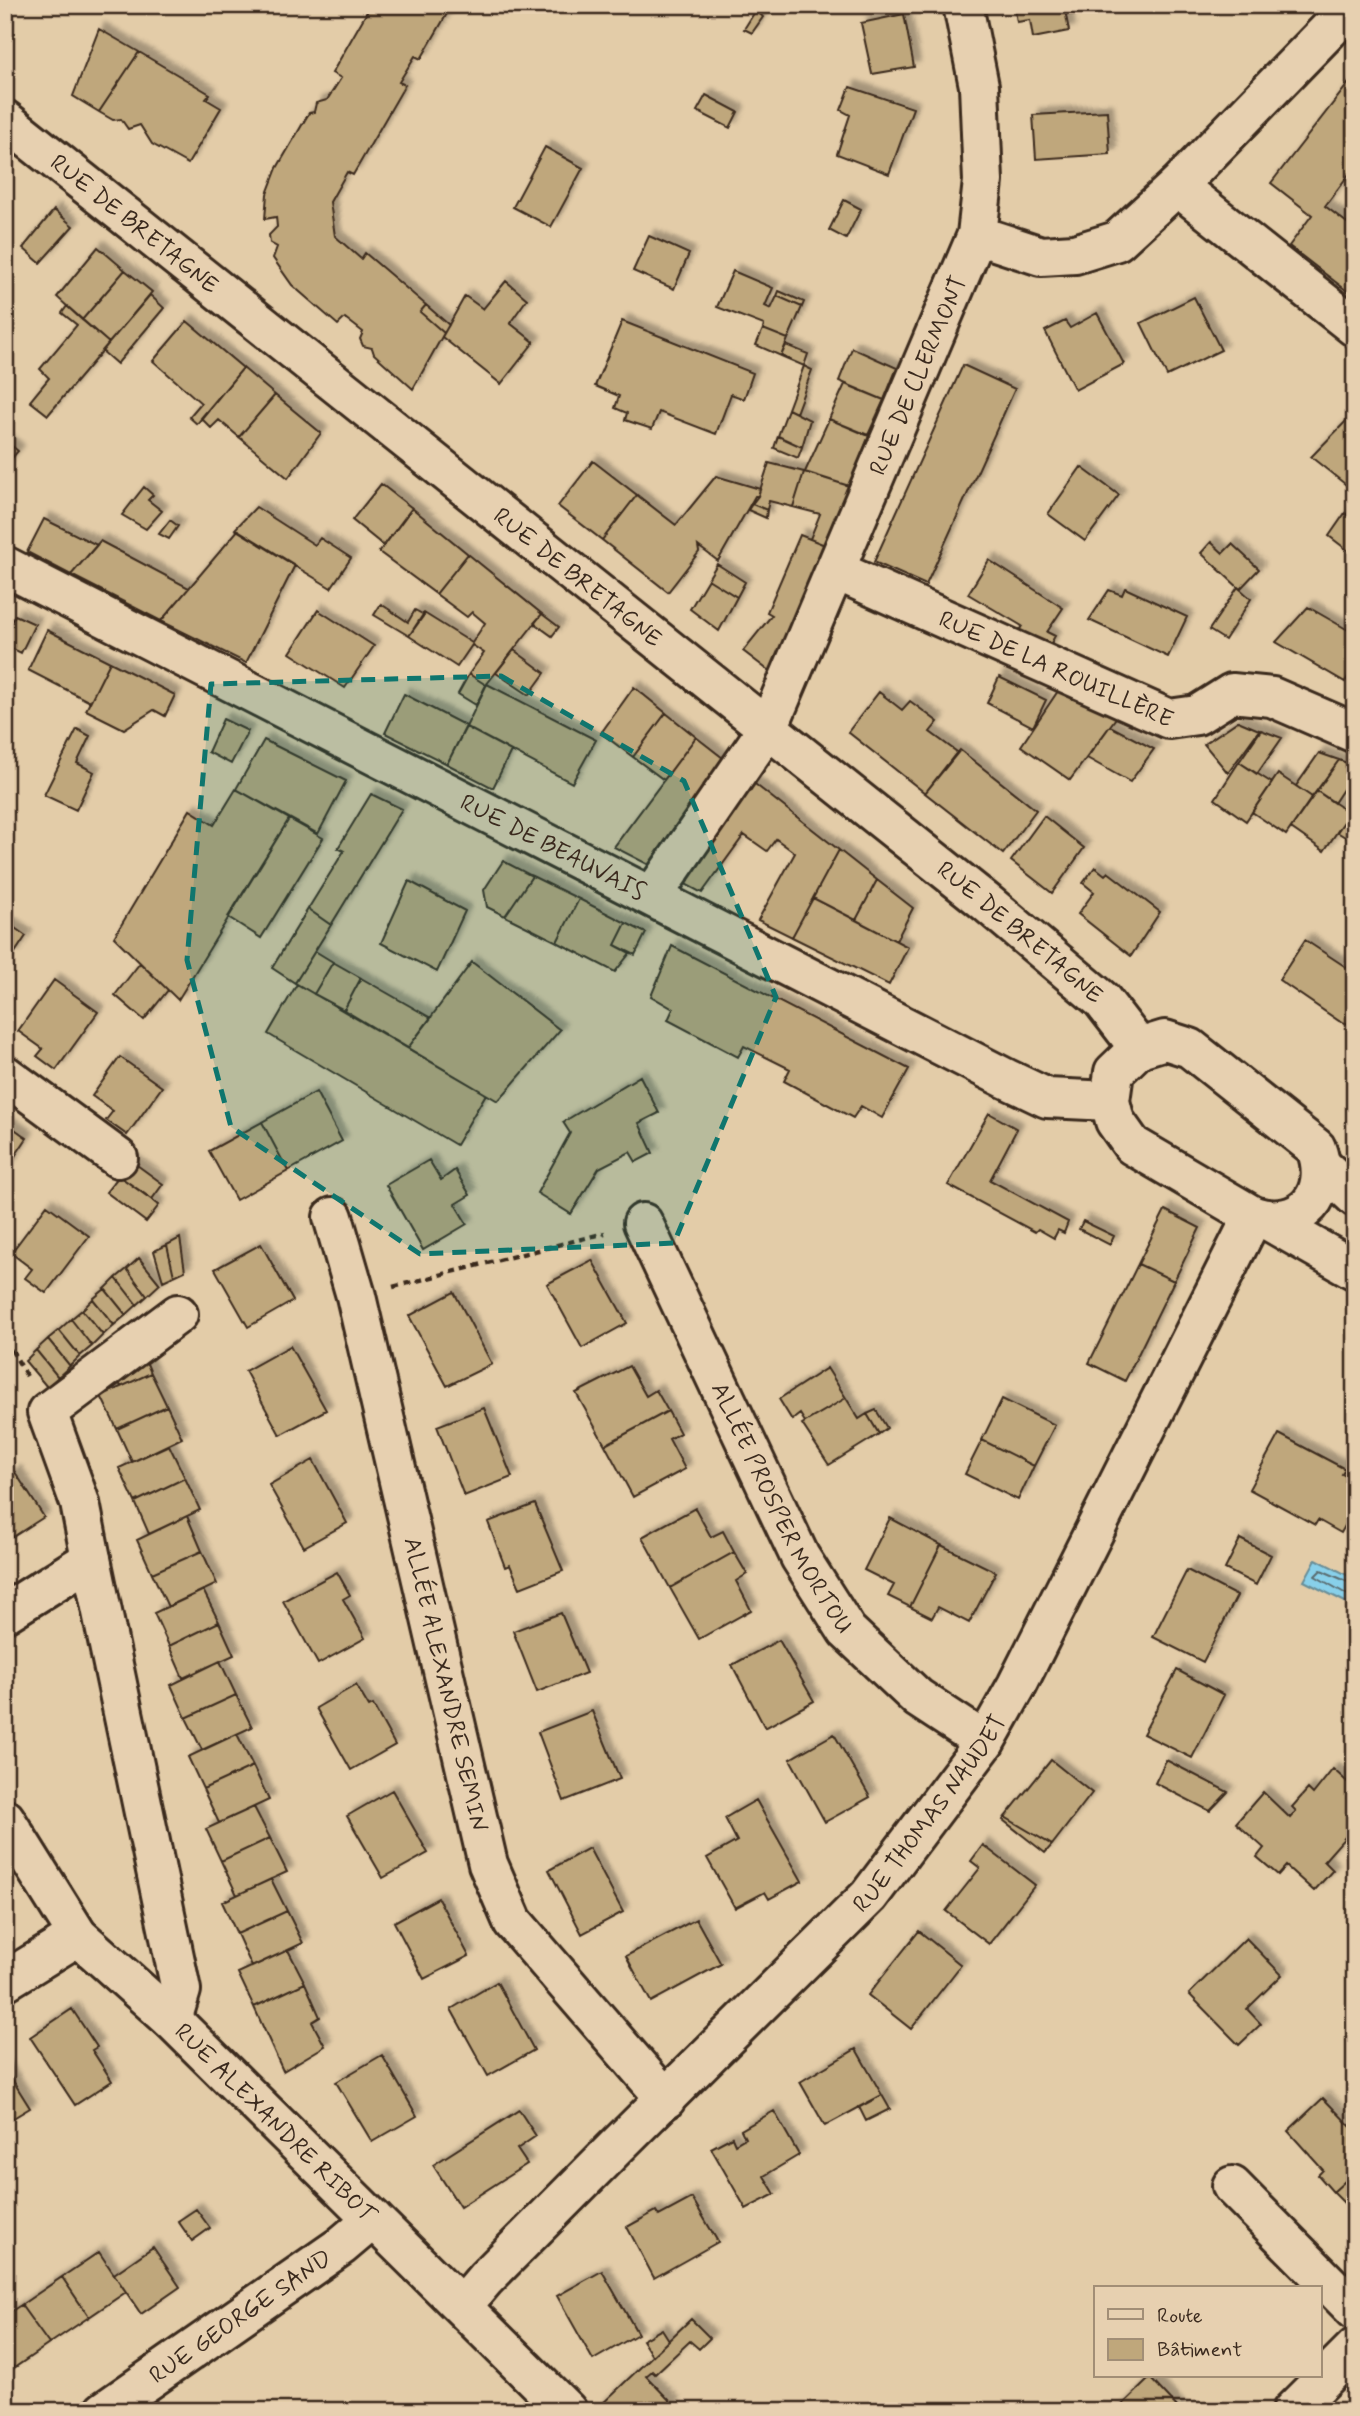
<svg xmlns="http://www.w3.org/2000/svg" width="1360" height="2416" viewBox="0 0 1360 2416" font-family="Mynerve,sans-serif">
	<style>
		.water { fill: #88d0ea; stroke: #698e98; stroke-width: 2 }
		.lines { fill: none; stroke-linecap: round; stroke-linejoin: round }
		.shore { stroke: #5a6c70; stroke-width: 2 }
		.building { fill: #bfa77b; stroke: #3b2a1e; stroke-width: 2; filter: url(#shadow) }
		.minor-casing { stroke: #3b2a1e; stroke-width: 44 }
		.major-casing { stroke: #3b2a1e; stroke-width: 44 }
		.path { stroke: #3b2a1e; stroke-width: 4.5; stroke-dasharray: 7 5; stroke-linecap: butt }
		.minor { stroke: #e7d0b0; stroke-width: 38 }
		.major { stroke: #e7d0b0; stroke-width: 38 }
		.marked { fill: #0f766e; fill-opacity: 0.2; stroke: #0f766e; stroke-width: 5; stroke-dasharray: 14 9; stroke-linejoin: round }
		.labels { text-anchor: middle; stroke-width: 7; stroke-linejoin: round; paint-order: stroke }
		.street-label { font-size: 24px; fill: #3b2a1e; stroke: #e7d0b0 }
	</style>
	<defs>
		<filter id="shadow"><feDropShadow dx="6" dy="-6" stdDeviation="2" flood-color="#0004"/></filter>
	</defs>
	<rect width="100%" height="100%" fill="#e3cca8"/>
	<filter id="ink" filterUnits="userSpaceOnUse"><feTurbulence type="fractalNoise" baseFrequency=".0143" numOctaves="2"/><feDisplacementMap in="SourceGraphic" scale="14" xChannelSelector="R" yChannelSelector="G"/><feConvolveMatrix kernelMatrix="1 2 1 2 8 2 1 2 1" color-interpolation-filters="sRGB"/></filter>
	<g filter="url(#ink)">
		<path class="water" d="M1316,1559L1355,1579V1607L1304,1581Z"/>
		<g class="lines">
			<path class="shore" d="M1355,1585L1321,1570L1315,1576L1355,1599"/>
		</g>
		<path class="building" d="M371,5L472,7L448,12L421,59L415,56L399,82L405,85L353,175L347,172L330,202L335,236L361,259L365,253L426,305L420,312L444,333L413,389L374,354L372,348L363,346L360,339L363,332L345,318L338,325L292,285L273,258L277,247L270,243L269,235L277,227L276,217L265,219L267,194L277,168L309,113L314,112L316,103L327,100L341,78L332,73Z
			M1014,5H1064L1069,31L1033,38L1030,20L1017,22Z
			M756,10L763,17L752,33L744,29Z
			M904,14L914,67L872,74L861,23Z
			M99,29L139,52L99,112L73,96Z
			M139,52L210,94L206,99L221,108L188,164L152,144L140,125L128,129L121,119L113,120L99,112Z
			M1355,75V166L1325,206L1355,229V297L1289,246L1312,215L1271,183Z
			M850,87L913,108L889,174L837,154L850,115L841,110Z
			M706,95L738,112L730,128L697,111Z
			M1107,111L1110,154L1036,159L1033,115Z
			M545,147L583,168L551,227L513,207Z
			M844,200L861,209L846,239L829,230Z
			M54,210L73,226L40,263L23,248Z
			M649,236L689,254L674,289L633,271Z
			M98,247L125,270L82,320L57,297Z
			M125,270L152,292L109,343L82,320Z
			M733,271L773,288L765,306L771,309L777,296L802,307L788,339L763,329L764,325L717,307Z
			M506,281L527,299L510,323L534,342L501,384L442,337L465,296L483,309Z
			M779,291L804,302L802,307L777,296Z
			M150,295L164,308L117,364L102,351Z
			M1194,297L1221,350L1167,376L1141,323Z
			M426,305L449,325L444,333L420,312Z
			M67,306L109,343L48,415L30,401L49,378L40,369L77,325L62,313Z
			M1097,313L1124,364L1075,390L1045,331L1065,321L1070,328Z
			M187,321L243,368L197,424L189,417L201,403L153,361Z
			M622,321L753,373L744,399L731,394L716,434L659,412L652,429L625,420L627,413L615,408L619,396L595,386Z
			M763,329L788,339L781,356L756,345Z
			M786,345L808,354L804,366L781,356Z
			M852,348L897,368L884,400L839,381Z
			M963,365L1015,389L926,585L874,562Z
			M804,366L812,370L796,413L788,409Z
			M243,368L275,395L239,437L219,420L211,428L201,418Z
			M845,384L884,400L868,435L829,419Z
			M275,395L321,433L288,478L239,437Z
			M788,409L810,420L802,447L778,436Z
			M1355,412V492L1311,457Z
			M829,419L869,436L849,486L805,472Z
			M778,436L802,447L798,458L774,448Z
			M5,440L18,451L5,466Z
			M593,461L637,495L602,540L558,506Z
			M769,463L804,472L793,507L769,501L767,510L752,504L758,496Z
			M1081,467L1119,495L1085,541L1048,514Z
			M804,472L849,486L825,545L810,539L820,514L793,507Z
			M716,476L760,489L758,496H755L718,561L698,546L699,552L668,592L602,540L637,495L676,525Z
			M381,484L412,508L384,546L352,520Z
			M144,487L153,495L148,500L162,511L146,529L122,515Z
			M752,504L767,510L766,518L748,510Z
			M256,507L315,545L320,538L351,558L331,588L235,529Z
			M412,508L468,554L436,594L379,552Z
			M1345,513L1355,521V556L1329,536Z
			M44,519L97,545L71,575L27,552Z
			M170,520L178,526L169,539L159,534Z
			M238,530L295,565L246,663L161,621Z
			M800,535L825,545L773,674L743,651L772,615L767,612Z
			M100,541L189,588L161,621L71,575Z
			M1211,542L1223,553L1232,544L1259,569L1240,589L1201,553Z
			M468,554L542,614L486,685L469,674L484,653L472,645L457,667L409,636L424,613L472,643L485,623L472,612L467,617L436,594Z
			M989,560L1063,608L1047,632L1055,636L1046,652L1016,635L1022,626L968,594Z
			M717,564L745,582L737,597L708,579Z
			M708,579L737,597L719,631L690,609Z
			M1238,587L1251,599L1225,640L1209,630Z
			M1125,588L1187,617L1168,657L1089,620L1109,590L1122,595Z
			M381,604L408,622L415,610L424,615L409,636L374,615Z
			M1308,607L1355,634V664L1345,682L1276,642Z
			M318,610L374,646L345,688L290,653Z
			M542,614L559,627L552,636L534,623Z
			M15,615L35,624L21,653L5,645V635Z
			M47,630L110,662L90,702L28,670Z
			M514,650L545,673L529,695L496,673Z
			M110,662L175,695L165,716L154,710L124,729L86,710Z
			M469,674L486,685L476,705L458,694Z
			M999,677L1046,700L1033,727L987,703Z
			M487,684L596,740L572,783L466,727Z
			M634,687L666,713L633,757L601,733Z
			M1060,688L1118,715L1070,780L1021,746Z
			M879,692L902,710L910,701L938,722L930,732L957,752L925,793L848,732Z
			M404,694L466,726L447,764L385,733Z
			M666,713L696,737L664,780L633,757Z
			M223,719L248,731L231,764L208,752Z
			M1238,721L1259,730L1228,773L1204,744Z
			M1110,726L1154,749L1130,782L1087,758Z
			M466,727L511,751L493,788L447,764Z
			M77,729L90,736L77,763L94,772L76,810L44,795Z
			M1261,730L1282,738L1257,774L1239,762Z
			M696,737L728,762L653,867L614,847Z
			M264,740L346,781L318,834L236,789Z
			M960,750L1036,810L1003,854L925,793Z
			M1319,753L1339,760L1312,797L1296,786Z
			M1339,760L1355,766V771L1334,803L1317,791Z
			M1239,762L1272,783L1246,821L1215,799Z
			M1278,774L1312,797L1286,835L1252,812Z
			M746,777L839,850L792,937L758,920L795,853L776,839L767,851L744,835L702,893L674,878Z
			M236,789L289,819L178,1000L114,937L190,810L214,825Z
			M1317,791L1350,813L1324,851L1291,828Z
			M371,794L402,809L331,925L308,909L344,851L338,848Z
			M1355,806V843L1337,832Z
			M1044,816L1084,848L1052,893L1011,861Z
			M289,819L323,838L261,938L228,917Z
			M839,850L877,880L856,920L813,898Z
			M503,861L532,876L505,916L487,907L484,890Z
			M1095,867L1105,875L1108,872L1160,912L1131,956L1078,914L1094,892L1083,883Z
			M532,876L579,899L557,942L505,916Z
			M877,880L913,908L896,941L856,920Z
			M409,881L465,911L437,972L381,943Z
			M813,898L908,947L889,985L792,937Z
			M579,899L626,923L615,945L630,953L615,972L557,942Z
			M308,909L331,925L295,983L272,968Z
			M5,921L26,936L12,957L5,952Z
			M626,923L646,933L635,955L615,945Z
			M1305,940L1355,973V1026L1339,1021L1279,980Z
			M672,946L909,1069L882,1118L861,1106L853,1118L784,1081L790,1069L744,1046L738,1057L668,1020L673,1009L651,996Z
			M315,951L333,962L314,994L295,983Z
			M333,962L361,978L344,1010L314,994Z
			M472,962L560,1030L498,1101L408,1048Z
			M140,963L168,990L144,1020L115,995Z
			M361,978L431,1018L408,1048L344,1010Z
			M54,980L98,1012L56,1070L37,1056L43,1049L18,1031Z
			M297,984L486,1094L456,1145L268,1034Z
			M120,1057L162,1087L127,1135L106,1120L113,1111L92,1096Z
			M640,1076L659,1113L639,1123L653,1153L636,1162L630,1152L599,1168L571,1214L537,1193L570,1133L563,1122Z
			M316,1092L342,1141L288,1171L262,1122Z
			M989,1113L1017,1129L990,1180L1068,1222L1064,1233L1058,1230L1054,1238L1038,1229L1035,1232L948,1185Z
			M5,1122L27,1138L5,1171Z
			M262,1122L288,1171L236,1200L209,1151Z
			M130,1160L163,1184L152,1199L119,1176Z
			M429,1160L441,1180L455,1170L470,1195L455,1204L467,1224L423,1250L386,1185Z
			M119,1176L159,1205L146,1222L106,1192Z
			M47,1205L89,1236L46,1293L25,1278L32,1269L11,1253Z
			M1165,1210L1200,1228L1174,1281L1138,1264Z
			M1083,1221L1114,1236L1110,1245L1079,1229Z
			M180,1238L185,1271L174,1276L167,1245Z
			M261,1244L293,1301L248,1327L215,1269Z
			M167,1245L174,1276L163,1281L154,1251Z
			M139,1258L160,1284L147,1296L127,1269Z
			M592,1260L627,1323L582,1348L547,1284Z
			M1138,1264L1174,1281L1125,1381L1089,1363Z
			M127,1269L147,1296L137,1305L116,1278Z
			M116,1278L137,1305L126,1315L105,1289Z
			M105,1289L126,1315L114,1325L93,1299Z
			M454,1292L492,1364L447,1386L409,1316Z
			M93,1299L114,1325L103,1335L82,1310Z
			M82,1310L103,1335L92,1346L71,1319Z
			M71,1319L92,1346L80,1356L59,1330Z
			M59,1330L80,1356L70,1366L48,1339Z
			M48,1339L70,1366L58,1377L36,1350Z
			M290,1346L326,1410L280,1435L245,1371Z
			M36,1350L58,1377L47,1387L25,1361Z
			M145,1359L151,1373L121,1387L115,1373Z
			M629,1366L646,1396L656,1390L668,1411L605,1445L576,1393Z
			M827,1368L846,1398L805,1422L800,1414L792,1420L779,1399Z
			M151,1373L167,1406L117,1429L101,1396Z
			M846,1398L859,1419L867,1414L879,1434L829,1465L802,1424Z
			M1002,1399L1055,1425L1034,1466L982,1440Z
			M167,1406L182,1438L132,1462L117,1429Z
			M484,1408L512,1477L464,1496L437,1426Z
			M876,1410L887,1428L879,1434L867,1414Z
			M668,1411L680,1433L669,1439L685,1469L633,1497L605,1445Z
			M1279,1434L1345,1469L1342,1474L1355,1480V1508L1341,1533L1318,1520L1315,1525L1249,1489Z
			M982,1440L1034,1466L1018,1500L965,1474Z
			M169,1445L185,1478L135,1502L119,1468Z
			M313,1460L347,1523L304,1547L269,1485Z
			M15,1472L44,1517L13,1537L5,1525V1478Z
			M185,1478L200,1510L149,1534L135,1502Z
			M535,1504L563,1571L520,1588L510,1565L505,1567L488,1522Z
			M695,1508L711,1537L723,1531L734,1552L670,1588L642,1537Z
			M187,1516L202,1551L152,1573L137,1540Z
			M890,1518L941,1545L910,1607L888,1596L894,1585L864,1570Z
			M1240,1539L1271,1555L1256,1585L1225,1569Z
			M941,1545L996,1572L969,1623L938,1607L932,1618L910,1607Z
			M202,1551L217,1584L168,1607L152,1573Z
			M734,1552L747,1574L736,1581L751,1610L699,1639L670,1588Z
			M1187,1570L1237,1596L1203,1662L1153,1637Z
			M337,1572L350,1595L343,1599L365,1638L318,1664L283,1601Z
			M203,1590L219,1622L169,1646L154,1613Z
			M561,1613L586,1673L537,1692L513,1631Z
			M219,1622L234,1655L183,1678L169,1646Z
			M779,1640L814,1701L765,1728L732,1665Z
			M220,1661L236,1695L186,1718L171,1685Z
			M1177,1670L1224,1695L1192,1758L1143,1734Z
			M356,1685L369,1707L373,1705L395,1745L351,1770L316,1708Z
			M236,1695L252,1727L202,1750L186,1718Z
			M592,1711L620,1779L564,1801L538,1732Z
			M237,1734L253,1766L203,1789L188,1757Z
			M834,1734L870,1797L825,1822L790,1759Z
			M1051,1760L1092,1793L1052,1845L1005,1817Z
			M1166,1760L1228,1792L1210,1811L1155,1783Z
			M253,1766L269,1800L219,1823L203,1789Z
			M1333,1769L1354,1788L1347,1798L1355,1804V1843L1346,1836L1324,1861L1333,1870L1314,1891L1286,1866L1278,1875L1257,1857L1264,1848L1236,1823L1263,1792L1290,1818L1296,1811L1292,1807L1308,1789L1313,1794Z
			M392,1790L428,1853L383,1878L347,1816Z
			M756,1800L802,1881L769,1899L765,1892L735,1908L707,1858L737,1841L725,1818Z
			M254,1807L270,1838L221,1861L206,1829Z
			M1005,1817L1052,1845L1045,1853L1003,1820Z
			M270,1838L287,1872L237,1895L221,1861Z
			M983,1845L1035,1885L989,1944L946,1911L980,1868L971,1861Z
			M589,1848L623,1912L582,1934L549,1870Z
			M271,1879L287,1911L237,1934L222,1902Z
			M438,1898L469,1956L424,1979L394,1922Z
			M287,1911L303,1943L252,1967L237,1934Z
			M696,1919L721,1964L651,2002L626,1956Z
			M919,1931L961,1965L911,2029L868,1995Z
			M1246,1938L1282,1975L1247,2009L1261,2024L1239,2045L1189,1994Z
			M288,1950L305,1983L254,2007L238,1973Z
			M497,1982L534,2050L488,2076L451,2009Z
			M305,1983L320,2017L312,2022L325,2046L283,2071L254,2007Z
			M72,2009L97,2047L92,2050L112,2081L75,2105L30,2037Z
			M856,2049L882,2095L825,2126L800,2082Z
			M382,2055L417,2116L372,2142L336,2082Z
			M5,2068L30,2108L5,2123Z
			M882,2095L890,2109L866,2121L859,2107Z
			M1323,2098L1355,2131V2172L1333,2192L1318,2175L1323,2170L1288,2131Z
			M519,2110L536,2136L517,2149L527,2164L460,2207L433,2165Z
			M774,2111L799,2155L764,2176L775,2194L746,2209L711,2148L732,2137L735,2144L745,2138L741,2130Z
			M1355,2172V2204L1350,2209L1333,2192Z
			M692,2198L718,2242L654,2278L627,2227L656,2211L659,2216Z
			M196,2209L210,2228L192,2241L178,2221Z
			M153,2247L180,2287L141,2314L114,2274Z
			M99,2252L126,2292L89,2317L62,2277Z
			M602,2271L638,2334L593,2360L557,2296Z
			M62,2277L89,2317L49,2344L21,2305Z
			M21,2305L49,2344L14,2368L5,2354V2315Z
			M691,2319L710,2338L699,2349L690,2341L655,2374L652,2371L646,2376L674,2405L668,2411H603L599,2407Z
			M662,2329L669,2340L652,2356L642,2340Z
			M1150,2378L1181,2411H1116Z"/>
		<g class="lines">
			<defs>
				<g id="minor">
					<path d="M1177,186L1355,327"/>
					<path d="M977,235L1041,256L1075,254L1117,241L1177,186L1353,5"/>
					<path id="s1" d="M5,566L1005,1078L1047,1098L1110,1101"/>
					<path id="s2" d="M837,571L1169,719L1197,715L1232,693L1272,697L1355,733"/>
					<path id="s3" d="M653,895L768,728L977,235L983,181L979,86L963,5"/>
					<path d="M5,1075L118,1158"/>
					<path id="s4" d="M333,1217L356,1296L488,1864L513,1922L666,2099"/>
					<path id="s5" d="M643,1223L800,1557L847,1631L918,1698L985,1742"/>
					<path d="M91,1559L181,1990L172,2020"/>
					<path d="M5,1613L91,1559L80,1503L47,1412L178,1314"/>
					<path id="s6" d="M5,1819L78,1936L172,2020L567,2411"/>
					<path d="M5,1981L78,1936"/>
					<path d="M1232,2186L1355,2310"/>
					<path id="s7" d="M463,2305L485,2279L615,2148L869,1896L985,1742L1017,1685L1253,1216"/>
					<path id="s8" d="M104,2411L341,2246L373,2219"/>
					<path d="M1292,2411L1355,2348"/>
				</g>
				<g id="major">
					<path id="s9" d="M5,120L987,903L1102,1000L1139,1048"/>
					<path d="M1165,1040L1190,1048L1316,1148C1333,1194 1302,1231 1253,1216L1132,1145L1115,1121L1110,1101L1114,1072L1139,1048Z"/>
					<path d="M1323,1167L1355,1197"/>
					<path d="M1269,1221L1355,1270"/>
				</g>
			</defs>
			<use href="#minor" class="minor-casing"/>
			<use href="#major" class="major-casing"/>
			<path class="path" d="M393,1287L605,1233
				M5,1339L28,1378"/>
			<use href="#minor" class="minor"/>
			<use href="#major" class="major"/>
		</g>
	</g>
	<path class="marked" d="M501,676L684,781L776,997L674,1243L420,1254L231,1127L187,960L211,684Z"/>
	<g class="labels">
		<g class="street-label">
			<text dy="8" stroke="none"><textPath href="#s9" startOffset="166">RUE DE BRETAGNE</textPath></text>
			<text dy="8" stroke="none"><textPath href="#s3" startOffset="586">RUE DE CLERMONT</textPath></text>
			<text dy="8" stroke="none"><textPath href="#s9" startOffset="733">RUE DE BRETAGNE</textPath></text>
			<text dy="8" stroke="none"><textPath href="#s2" startOffset="240">RUE DE LA ROUILLÈRE</textPath></text>
			<text dy="8" stroke="none"><textPath href="#s1" startOffset="616">RUE DE BEAUVAIS</textPath></text>
			<text dy="8" stroke="none"><textPath href="#s9" startOffset="1300">RUE DE BRETAGNE</textPath></text>
			<text dy="8" stroke="none"><textPath href="#s5" startOffset="317">ALLÉE PROSPER MORTOU</textPath></text>
			<text dy="8" stroke="none"><textPath href="#s4" startOffset="481">ALLÉE ALEXANDRE SEMIN</textPath></text>
			<text dy="8" stroke="none"><textPath href="#s7" startOffset="679">RUE THOMAS NAUDET</textPath></text>
			<text dy="8" stroke="none"><textPath href="#s6" startOffset="410">RUE ALEXANDRE RIBOT</textPath></text>
			<text dy="8" stroke="none"><textPath href="#s8" startOffset="166">RUE GEORGE SAND</textPath></text>
		</g>
	</g>
	<rect width="1360" height="2416" fill="none" stroke="#e7d0b0" stroke-width="28"/>
	<rect x="14" y="14" width="1332" height="2388" fill="none" stroke="#3b2a1e" stroke-width="2.5" filter="url(#ink)"/>
	<rect x="1094" y="2286" width="228" height="91" fill="#e7d0b0" stroke="#a28e76" stroke-width="2"/>
	<rect x="1108" y="2309" width="35" height="10" fill="#e7d0b0" stroke="#a28e76" stroke-width="2"/>
	<text x="1157" y="2322" font-size="21" fill="#3b2a1e">Route</text>
	<rect x="1108" y="2339" width="35" height="21" fill="#bfa77b" stroke="#a28e76" stroke-width="2"/>
	<text x="1157" y="2356" font-size="21" fill="#3b2a1e">Bâtiment</text>
</svg>
